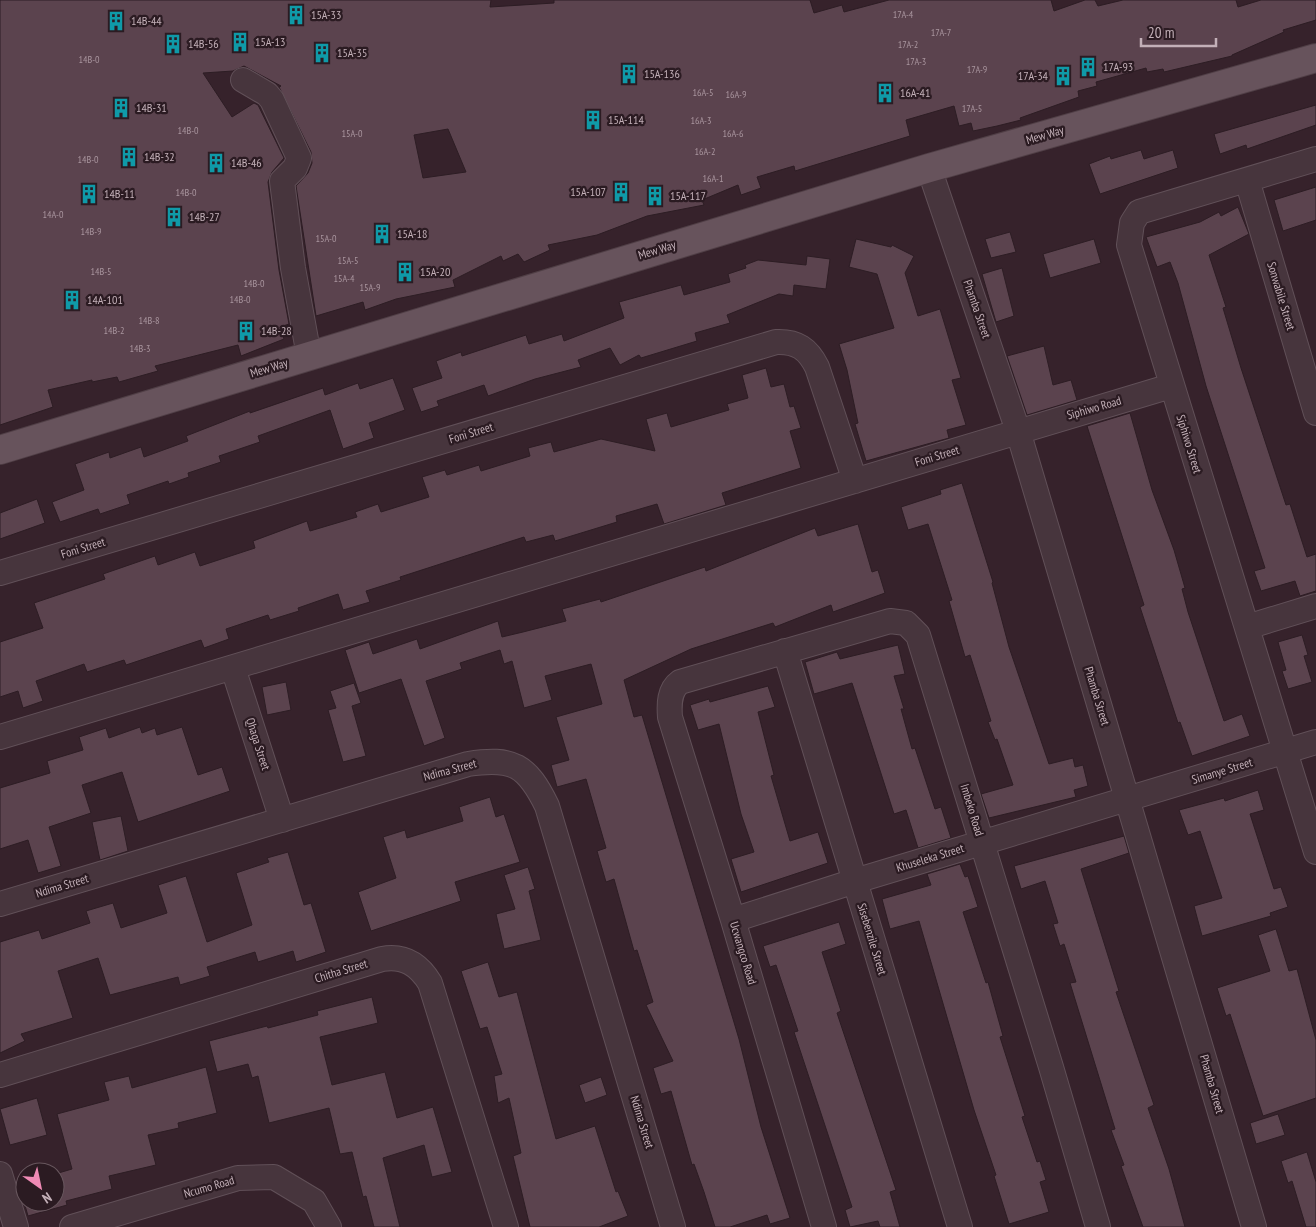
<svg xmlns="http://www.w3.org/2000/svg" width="1316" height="1227" viewBox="0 0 1316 1227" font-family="'PT Sans Narrow',sans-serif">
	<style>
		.building { fill: #5b434e; stroke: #2d1d24; fill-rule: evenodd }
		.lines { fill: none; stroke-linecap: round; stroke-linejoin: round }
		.street-casing { stroke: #615058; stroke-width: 26 }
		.primary-casing { stroke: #503f46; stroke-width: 30 }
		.street { stroke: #47353d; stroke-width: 24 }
		.primary { stroke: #67535c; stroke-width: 28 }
		.labels { text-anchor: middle; stroke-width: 4.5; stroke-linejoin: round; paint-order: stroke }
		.number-label { font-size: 10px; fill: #a9959e }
		.poi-label { font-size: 12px; fill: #c3b0b8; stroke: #2b1b22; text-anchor: start }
		.street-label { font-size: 12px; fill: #c3b0b8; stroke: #2b1b22 }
	</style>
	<rect width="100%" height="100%" fill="#36222b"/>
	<path class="building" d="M0,0H491L490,7L554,3V0H810L814,13L842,5L844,12L889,0H1051L1054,11L1085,0H1095L1098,6L1123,0H1236L1238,7L1261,0H1316V20L1283,30L1284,32L1232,55V56L1164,72L1163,69L1147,72L1146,68L1096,82L1097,86L1078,91L1079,97L1020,118L1021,120L997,126L973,131L971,123L959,126L954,106L906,120L910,136L795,171L794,166L757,177L761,188L741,195L738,185L702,200L704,205L647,216L597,235L548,245L550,250L524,262L518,254L503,261L501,256L453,280L455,287L396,299L365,310L363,302L316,316L296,186L308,173L312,163L311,152L279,87L281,86L244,66L233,71L203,73L232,117L254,103L258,105L284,158L272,172L268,182L279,270L289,324L280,327L284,339L241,356L238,345L155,366L158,371L119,382L117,377L92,382V380L48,390L53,407L0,425ZM448,129L466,172L423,178L414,135Z
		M1316,105V125L1247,149L1246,145L1220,154L1214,134Z
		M1141,150L1144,159L1173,150L1178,168L1100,194L1089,164L1110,156L1111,159Z
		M1316,187V220L1283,231L1274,200Z
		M1238,207L1249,234L1209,255L1226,307L1223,308L1241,368L1286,505L1290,504L1307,557L1316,554V591L1300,596L1295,581L1261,591L1254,571L1265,568L1206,386L1178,283L1170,262L1157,267L1146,237L1200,222L1219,212L1221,216Z
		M1010,232L1016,252L991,258L985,239Z
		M856,239L891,247L892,245L914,256L905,273L918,316L940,309L961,378L952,380L966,425L947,430L949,438L866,461L855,424L858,423L847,370L839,344L894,328L877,274L849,267Z
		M1094,239L1101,263L1050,278L1043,254Z
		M807,256L830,259L826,289L794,285L793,296L779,294L727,315L730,323L695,333L697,341L641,358L639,355L620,365L610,348L578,360L581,367L535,379L488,396L484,385L437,401L439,406L421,412L412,388L442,378L436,361L461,352L462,356L526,335L529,344L562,334L564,341L624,318L619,302L681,285L684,295L730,282L728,274L746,268L745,265L758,260L806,265Z
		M1002,268L1014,316L996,322L982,274Z
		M1044,346L1053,385L1071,380L1077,400L1027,415L1007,356Z
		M766,368L771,387L784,384L790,407L794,406L801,428L790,431L801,468L722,493L726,505L664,524L657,504L616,516L617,522L555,541L553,535L526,542L524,537L400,577L401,580L366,591L370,602L343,610L338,594L298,608L299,611L270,620L268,615L226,629L229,639L204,648L201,640L126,665L124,660L87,672L84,664L36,681L43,701L23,708L18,691L0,697V642L43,628L34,603L105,579L103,574L155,556L158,565L195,552L200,566L255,548L253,541L307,521L310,531L357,517L355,512L378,504L381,512L429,497L422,477L445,470L447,475L479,465L481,471L530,456L528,448L551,442L554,452L601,439L655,451L646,419L667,413L671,427L729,410L727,404L748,398L742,375Z
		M393,378L405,410L369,423L374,438L343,449L330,410L258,436L260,442L219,456L221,462L188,473L189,477L169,484L168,481L127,495L130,504L100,514L98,509L60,522L52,502L84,490L75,464L109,452L110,458L141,447L144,457L188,441L186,436L250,411V413L323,388L325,395L358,383L360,389Z
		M1130,413L1152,490L1174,550L1185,588L1182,589L1188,612L1224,721L1242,714L1250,736L1192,756L1180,722L1178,723L1140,607L1144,605L1087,426Z
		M962,483L993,582L992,583L1009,647L1049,764L1073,758L1075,767L1083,765L1088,786L1074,790L1076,797L989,818L981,794L1013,785L997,739L995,740L988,722L991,721L970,655L965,657L949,601L952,600L928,524L908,530L901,507L941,494L940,490Z
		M37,499L45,523L0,539V513Z
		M858,524L872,572L878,570L885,593L833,612L831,605L775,627L773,623L691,649L624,680L634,717L642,715L739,1039L761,1127L790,1218L770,1224L767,1215L730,1227H715L704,1192L694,1164L692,1165L671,1091L661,1094L653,1068L673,1061L646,1005L653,1002L637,950L634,951L614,879L606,882L597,851L606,848L586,779L557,787L551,765L569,760L556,717L602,704L591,664L545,676L552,700L524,708L512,661L504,664L500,650L460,663L462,669L426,681L445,738L424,746L401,679L359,693L345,650L369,642L373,654L417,639L420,649L498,621L502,637L523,632L566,621L562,609L600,599L601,602L705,567L706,571L815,528L818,536Z
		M1302,635L1308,655L1304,656L1312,682L1288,689L1282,671L1286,670L1278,642Z
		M898,645L905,674L894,676L904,709H901L912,749L915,748L935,809L941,807L951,838L918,848L906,810L894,814L852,683L814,694L805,662L837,652L840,659Z
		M286,682L291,710L267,715L262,687Z
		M354,683L361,703L352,706L366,756L343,762L328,710L336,708L330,691Z
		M768,686L775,707L758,712L774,775L771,776L790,841L818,832L828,863L741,892L731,859L754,852L741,814L719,724L698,730L690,705L709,699L710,702Z
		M140,727L142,733L155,728L157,735L182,727L198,775L222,767L230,791L138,822L122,772L82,785L91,813L49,827L61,866L38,873L28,840L0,849V788L50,773L47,761L83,750L79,737L106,728L109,738Z
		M1258,790L1264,810L1250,814L1274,889L1281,887L1288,907L1270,913L1271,916L1202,936L1194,906L1222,898L1200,831L1188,835L1179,810L1224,798L1225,801Z
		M490,797L496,817L504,814L520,862L455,882L461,901L371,931L358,892L396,878L383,837L405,830L407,838L463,821L459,807Z
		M121,816L128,851L100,860L92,822Z
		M1124,836L1129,853L1081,869L1119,991L1116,992L1154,1105L1148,1108L1169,1169L1185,1227H1143L1121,1166L1124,1165L1111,1130L1115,1129L1070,983L1076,982L1064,944L1060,946L1053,924L1058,923L1045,881L1021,889L1014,866Z
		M288,852L304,905L311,903L326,952L296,962L293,951L258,962L255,952L207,967L210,976L180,985L178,977L110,995L98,958L58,971L73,1018L21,1034L25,1041L0,1053V942L39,930L42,939L90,923L86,911L113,903L121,928L167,913L158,885L186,876L207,942L252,925L236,873L269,862L267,858Z
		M960,864L965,877L968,876L978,907L963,912L986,983L988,982L1003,1036L1000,1037L1025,1116L1022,1117L1037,1162L1040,1161L1046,1180L1040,1182L1049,1212L1009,1224L994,1176L996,1175L974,1110L919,921L890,929L882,899L931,885L927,874Z
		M528,867L535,889L529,891L541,940L504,949L496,914L515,909L504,875Z
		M839,922L846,944L822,952L841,1011L837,1013L896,1190L890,1192L900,1227H880L878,1221L850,1227L845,1210L852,1207L794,1032L798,1031L776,965L770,967L763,946Z
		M1276,929L1289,971L1297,969L1316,1040V1098L1263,1116L1230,1014L1226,1016L1217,988L1270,971L1258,935Z
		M488,962L499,997L517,992L556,1139L595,1126L616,1192L618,1191L628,1216L599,1227H530L513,1156L521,1153L509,1098L498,1103L494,1076L502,1074L487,1027L480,1029L461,971Z
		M372,997L378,1023L320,1037L332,1085L385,1072L397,1118L433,1107L452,1172L432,1177L424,1145L383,1158L400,1227H374L366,1196L363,1197L352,1152L340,1154L329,1108L269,1123L258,1076L252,1078L248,1064L217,1072L209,1041L267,1026L268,1028L318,1015L317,1011Z
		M206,1067L217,1113L178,1123L179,1128L148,1135L156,1165L109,1176L112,1189L66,1201L67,1205L28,1216L19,1184L25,1182V1202H55V1174L72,1169L57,1114L109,1100L104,1082L129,1076L132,1088Z
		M601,1077L607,1095L585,1103L579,1085Z
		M37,1098L47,1135L10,1145L0,1109Z
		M1278,1114L1285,1135L1256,1144L1250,1123Z
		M1307,1152L1316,1182V1227H1306L1292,1181L1288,1183L1281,1161Z"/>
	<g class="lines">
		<defs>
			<path id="street" d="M243,80L267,94L272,100L299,158L295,168L282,181L293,268L309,356
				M1316,159L1139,212L1132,223L1129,245L1316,852
				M929,168L1018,431L1254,1227
				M1247,180L1316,413
				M0,573L776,342C797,341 808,349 817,367L855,481
				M1247,627L1316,606
				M785,651L960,1227
				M233,668L282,820
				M0,737L1171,386
				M0,904L468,764C513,757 527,765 547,806L673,1227
				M733,920L855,881L1316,742
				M0,1075L382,959C404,955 419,965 430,983L506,1227
				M0,1174L16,1227
				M72,1227L238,1178L274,1177L314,1201L329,1227
				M824,1227L733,920L670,717C669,704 669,690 680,682L890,621L906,623L918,635L1051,1067L1098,1227"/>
			<path id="primary" d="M0,450L929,168L1316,58"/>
		</defs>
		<use href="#street" class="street-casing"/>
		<use href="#primary" class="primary-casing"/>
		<use href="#street" class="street"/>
		<use href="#primary" class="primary"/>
	</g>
	<defs>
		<symbol id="building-bare" viewBox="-9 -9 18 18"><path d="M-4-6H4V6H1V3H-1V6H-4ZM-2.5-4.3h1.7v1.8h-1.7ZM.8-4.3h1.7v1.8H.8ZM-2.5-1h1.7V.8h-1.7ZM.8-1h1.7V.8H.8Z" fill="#0f9aa8" stroke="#2b1b22" stroke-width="2.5" paint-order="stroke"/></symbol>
	</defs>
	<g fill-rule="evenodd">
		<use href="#building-bare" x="282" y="1" width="28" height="28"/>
		<use href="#building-bare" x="102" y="7" width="28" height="28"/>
		<use href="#building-bare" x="226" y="28" width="28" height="28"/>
		<use href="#building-bare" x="159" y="30" width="28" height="28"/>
		<use href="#building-bare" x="308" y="39" width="28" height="28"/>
		<use href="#building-bare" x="1074" y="53" width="28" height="28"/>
		<use href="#building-bare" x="615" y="60" width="28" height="28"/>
		<use href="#building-bare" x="1049" y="62" width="28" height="28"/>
		<use href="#building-bare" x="871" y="79" width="28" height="28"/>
		<use href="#building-bare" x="107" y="94" width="28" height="28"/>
		<use href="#building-bare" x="579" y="106" width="28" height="28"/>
		<use href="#building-bare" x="115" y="143" width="28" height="28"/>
		<use href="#building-bare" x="202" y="149" width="28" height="28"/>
		<use href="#building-bare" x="607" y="178" width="28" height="28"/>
		<use href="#building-bare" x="75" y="180" width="28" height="28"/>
		<use href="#building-bare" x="641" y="182" width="28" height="28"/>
		<use href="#building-bare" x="160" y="203" width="28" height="28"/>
		<use href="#building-bare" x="368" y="220" width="28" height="28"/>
		<use href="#building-bare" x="391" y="258" width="28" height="28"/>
		<use href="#building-bare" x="58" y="286" width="28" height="28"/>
		<use href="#building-bare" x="232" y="317" width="28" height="28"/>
	</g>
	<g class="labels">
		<g class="number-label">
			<text x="903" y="18">17A-4</text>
			<text x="941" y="36">17A-7</text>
			<text x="908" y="48">17A-2</text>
			<text x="89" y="63">14B-0</text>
			<text x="916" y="65">17A-3</text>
			<text x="977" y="73">17A-9</text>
			<text x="703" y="96">16A-5</text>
			<text x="736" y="98">16A-9</text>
			<text x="972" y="112">17A-5</text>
			<text x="701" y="124">16A-3</text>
			<text x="188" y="134">14B-0</text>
			<text x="352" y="137">15A-0</text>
			<text x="733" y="137">16A-6</text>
			<text x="705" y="155">16A-2</text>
			<text x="88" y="163">14B-0</text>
			<text x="713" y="182">16A-1</text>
			<text x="186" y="196">14B-0</text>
			<text x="53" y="218">14A-0</text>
			<text x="91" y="235">14B-9</text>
			<text x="326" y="242">15A-0</text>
			<text x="348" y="264">15A-5</text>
			<text x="101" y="275">14B-5</text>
			<text x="344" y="282">15A-4</text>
			<text x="254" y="287">14B-0</text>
			<text x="370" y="291">15A-9</text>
			<text x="240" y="303">14B-0</text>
			<text x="149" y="324">14B-8</text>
			<text x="114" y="334">14B-2</text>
			<text x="140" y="352">14B-3</text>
		</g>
		<g class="poi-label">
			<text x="311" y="19">15A-33</text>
			<text x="131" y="25">14B-44</text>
			<text x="255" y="46">15A-13</text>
			<text x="188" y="48">14B-56</text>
			<text x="337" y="57">15A-35</text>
			<text x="1103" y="71">17A-93</text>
			<text x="644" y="78">15A-136</text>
			<text x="1048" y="80" text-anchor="end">17A-34</text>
			<text x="900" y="97">16A-41</text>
			<text x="136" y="112">14B-31</text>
			<text x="608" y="124">15A-114</text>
			<text x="144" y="161">14B-32</text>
			<text x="231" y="167">14B-46</text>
			<text x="606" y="196" text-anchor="end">15A-107</text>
			<text x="104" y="198">14B-11</text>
			<text x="670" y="200">15A-117</text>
			<text x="189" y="221">14B-27</text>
			<text x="397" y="238">15A-18</text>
			<text x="420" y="276">15A-20</text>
			<text x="87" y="304">14A-101</text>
			<text x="261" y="335">14B-28</text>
		</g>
		<g class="street-label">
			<text transform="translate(1045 135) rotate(-16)" y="4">Mew Way</text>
			<text transform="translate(657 250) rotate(-17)" y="4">Mew Way</text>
			<text transform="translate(1281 296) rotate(73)" y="4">Sonwabile Street</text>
			<text transform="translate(977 309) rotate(71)" y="4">Phamba Street</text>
			<text transform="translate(269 368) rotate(-17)" y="4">Mew Way</text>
			<text transform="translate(1094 408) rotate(-16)" y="4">Siphiwo Road</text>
			<text transform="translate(471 433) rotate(-17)" y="4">Foni Street</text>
			<text transform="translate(1189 444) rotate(73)" y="4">Siphiwo Street</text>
			<text transform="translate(937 456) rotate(-17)" y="4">Foni Street</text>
			<text transform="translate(83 548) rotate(-17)" y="4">Foni Street</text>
			<text transform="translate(1097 696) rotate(73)" y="4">Phamba Street</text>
			<text transform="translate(258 744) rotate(72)" y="4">Qhaga Street</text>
			<text transform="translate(450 770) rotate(-15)" y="4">Ndima Street</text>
			<text transform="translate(1222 771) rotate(-17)" y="4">Simanye Street</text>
			<text transform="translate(972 810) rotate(73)" y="4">Imbeko Road</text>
			<text transform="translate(930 858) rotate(-17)" y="4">Khuseleka Street</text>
			<text transform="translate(62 886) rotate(-17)" y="4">Ndima Street</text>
			<text transform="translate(872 939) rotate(73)" y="4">Sisebenzile Street</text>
			<text transform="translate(743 953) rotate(73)" y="4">Ucwangco Road</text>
			<text transform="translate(341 971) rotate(-17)" y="4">Chitha Street</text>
			<text transform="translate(1212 1084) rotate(74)" y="4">Phamba Street</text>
			<text transform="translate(642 1122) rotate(73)" y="4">Ndima Street</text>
			<text transform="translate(209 1187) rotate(-16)" y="4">Ncumo Road</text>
		</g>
	</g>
	<g transform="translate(40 1187) rotate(147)"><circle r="24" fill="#2b1b22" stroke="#68575e"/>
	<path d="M0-4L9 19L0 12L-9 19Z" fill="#ef8ab5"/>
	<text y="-8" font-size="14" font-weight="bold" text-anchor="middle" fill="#c3b0b8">N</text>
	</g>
	<path d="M1141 38v8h75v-8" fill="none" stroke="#c3b0b8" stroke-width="2.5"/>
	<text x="1148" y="38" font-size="15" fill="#c3b0b8" stroke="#2b1b22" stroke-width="4" paint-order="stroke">20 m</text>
</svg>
